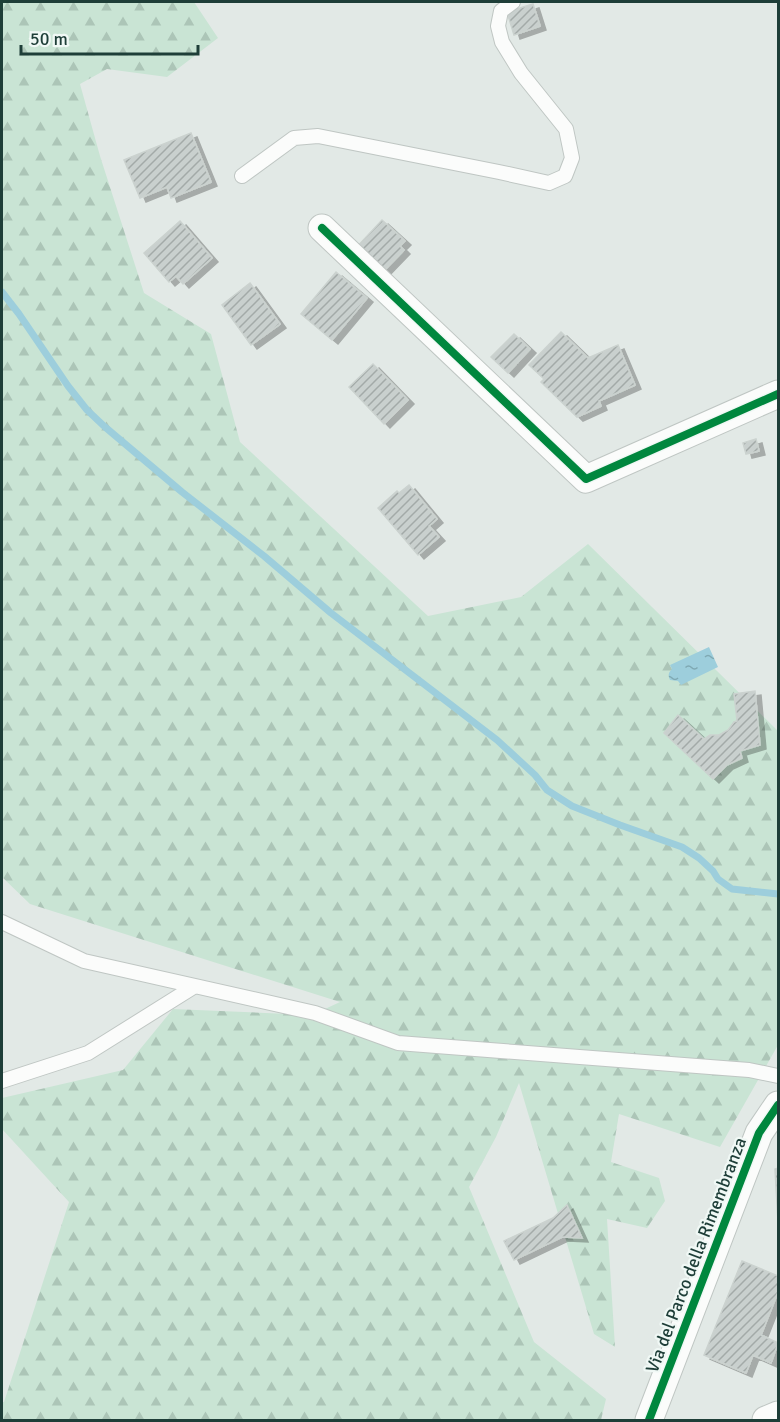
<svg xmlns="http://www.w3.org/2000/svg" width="780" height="1422" viewBox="0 0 780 1422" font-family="Signika,sans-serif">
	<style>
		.forest { fill: url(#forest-firs) }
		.water { fill: url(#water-ripples) }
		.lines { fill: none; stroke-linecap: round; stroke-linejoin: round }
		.stream { stroke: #9dcedc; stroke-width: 7 }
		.building { fill: url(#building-hatch); stroke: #cbd2cf; stroke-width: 1.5; filter: url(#shadow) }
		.lane-casing { stroke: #bfc6c3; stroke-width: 16 }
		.street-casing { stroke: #bfc6c3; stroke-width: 29 }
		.lane { stroke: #fbfcfb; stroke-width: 14 }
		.street { stroke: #fbfcfb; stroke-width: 27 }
		.cycleway-casing { stroke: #f0f8f5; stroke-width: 11 }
		.cycleway { stroke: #00873e; stroke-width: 8 }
		.labels { text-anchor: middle; stroke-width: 4.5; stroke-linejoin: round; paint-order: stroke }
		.street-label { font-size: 18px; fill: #1e3e38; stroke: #f0f8f5 }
	</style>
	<defs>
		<pattern id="forest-firs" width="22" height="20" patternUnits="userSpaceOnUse" patternTransform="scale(1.5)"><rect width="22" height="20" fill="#c9e4d4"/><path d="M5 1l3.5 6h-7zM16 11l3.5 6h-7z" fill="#acc5b7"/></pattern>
		<pattern id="water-ripples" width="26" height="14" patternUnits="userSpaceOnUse" patternTransform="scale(1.5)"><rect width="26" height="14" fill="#9dcedc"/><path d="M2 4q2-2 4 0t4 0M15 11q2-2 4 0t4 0" fill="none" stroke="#7fa9b3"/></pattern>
		<pattern id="building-hatch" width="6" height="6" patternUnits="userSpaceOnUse" patternTransform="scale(1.5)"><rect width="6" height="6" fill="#c9d0ce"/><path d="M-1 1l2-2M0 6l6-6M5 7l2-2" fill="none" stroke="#a3aaa8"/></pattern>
		<filter id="shadow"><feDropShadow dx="6" dy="4" stdDeviation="0" flood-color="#0004"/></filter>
	</defs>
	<rect width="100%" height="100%" fill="#e2e9e6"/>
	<path class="forest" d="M2,2H194L218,38L167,77L107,69L80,84L100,156L144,293L211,334L240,442L428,616L521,597L588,544L778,731V1045L720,1147L619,1114L611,1162L659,1178L665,1201L647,1228L607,1219L615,1347L594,1334L519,1083L496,1137L469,1187L534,1342L606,1399L601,1420H2V1402H4L69,1202L2,1129V1098L123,1070L173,1009L312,1015L340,1002L30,904L2,877Z"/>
	<path class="water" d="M709,647L718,667L681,685L678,681L670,680C668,675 668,673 672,669L670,665Z"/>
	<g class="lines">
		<path class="stream" d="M2,292L19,314L68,386L87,410L105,427L182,492L264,556L331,613L497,740L535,775L547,790L572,806L620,825L682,847L699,858L713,871L718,879L732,889L778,894"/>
	</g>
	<path class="building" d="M533,4L540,26L514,35L507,12Z
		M191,133L211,182L171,198L167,187L140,198L124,160Z
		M382,220L405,241L400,246L404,250L379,276L355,249Z
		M180,221L212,258L183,284L176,276L169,282L144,253Z
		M336,272L367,298L332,340L301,314Z
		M250,283L280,324L251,345L222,305Z
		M561,332L588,358L618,345L635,385L599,401L601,406L577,417L541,382L544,379L529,365Z
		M514,334L530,349L508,373L491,357Z
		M373,364L408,400L384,424L349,387Z
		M756,439L759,451L746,454L743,443Z
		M409,485L437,519L429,526L439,537L418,555L378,508L397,491L399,493Z
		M755,691L760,745L740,751L742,758L727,765L713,779L664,733L678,715L704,739L710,735H719L728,730L734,722L737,721L734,694Z
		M778,1168V1222L775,1169Z
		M567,1205L582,1238L562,1237L514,1260L504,1241L553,1218Z
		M742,1261L778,1276V1292L761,1335L778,1343L771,1363L753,1355L746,1373L704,1355Z"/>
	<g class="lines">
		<defs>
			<path id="lane" d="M242,176L294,138L318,136L499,172L549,183L565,176L572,158L566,129L521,73L502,42L498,26L501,11L513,2
				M2,922L84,961L315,1013L398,1043L749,1070L778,1076
				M2,1081L88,1053L195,986"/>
			<path id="street" d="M322,228L586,479L778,394
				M649,1420L759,1133L778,1105
				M766,1420L778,1415"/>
		</defs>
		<use href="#lane" class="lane-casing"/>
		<use href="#street" class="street-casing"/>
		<use href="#lane" class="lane"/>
		<use href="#street" class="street"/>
		<defs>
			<path id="cycleway" d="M322,228L586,479L778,394
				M649,1420L759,1133L778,1105"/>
		</defs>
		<use href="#cycleway" class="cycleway-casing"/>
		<use href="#cycleway" class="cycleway"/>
	</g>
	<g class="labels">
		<g class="street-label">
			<text transform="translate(696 1255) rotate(-69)" y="6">Via del Parco della Rimembranza</text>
		</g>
	</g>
	<rect width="780" height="1422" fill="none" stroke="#1e3e38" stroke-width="6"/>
	<path d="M21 45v9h177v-9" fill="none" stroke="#1e3e38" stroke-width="3"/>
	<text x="30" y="45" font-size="18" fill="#1e3e38" stroke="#f0f8f5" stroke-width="4.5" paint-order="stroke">50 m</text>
</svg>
